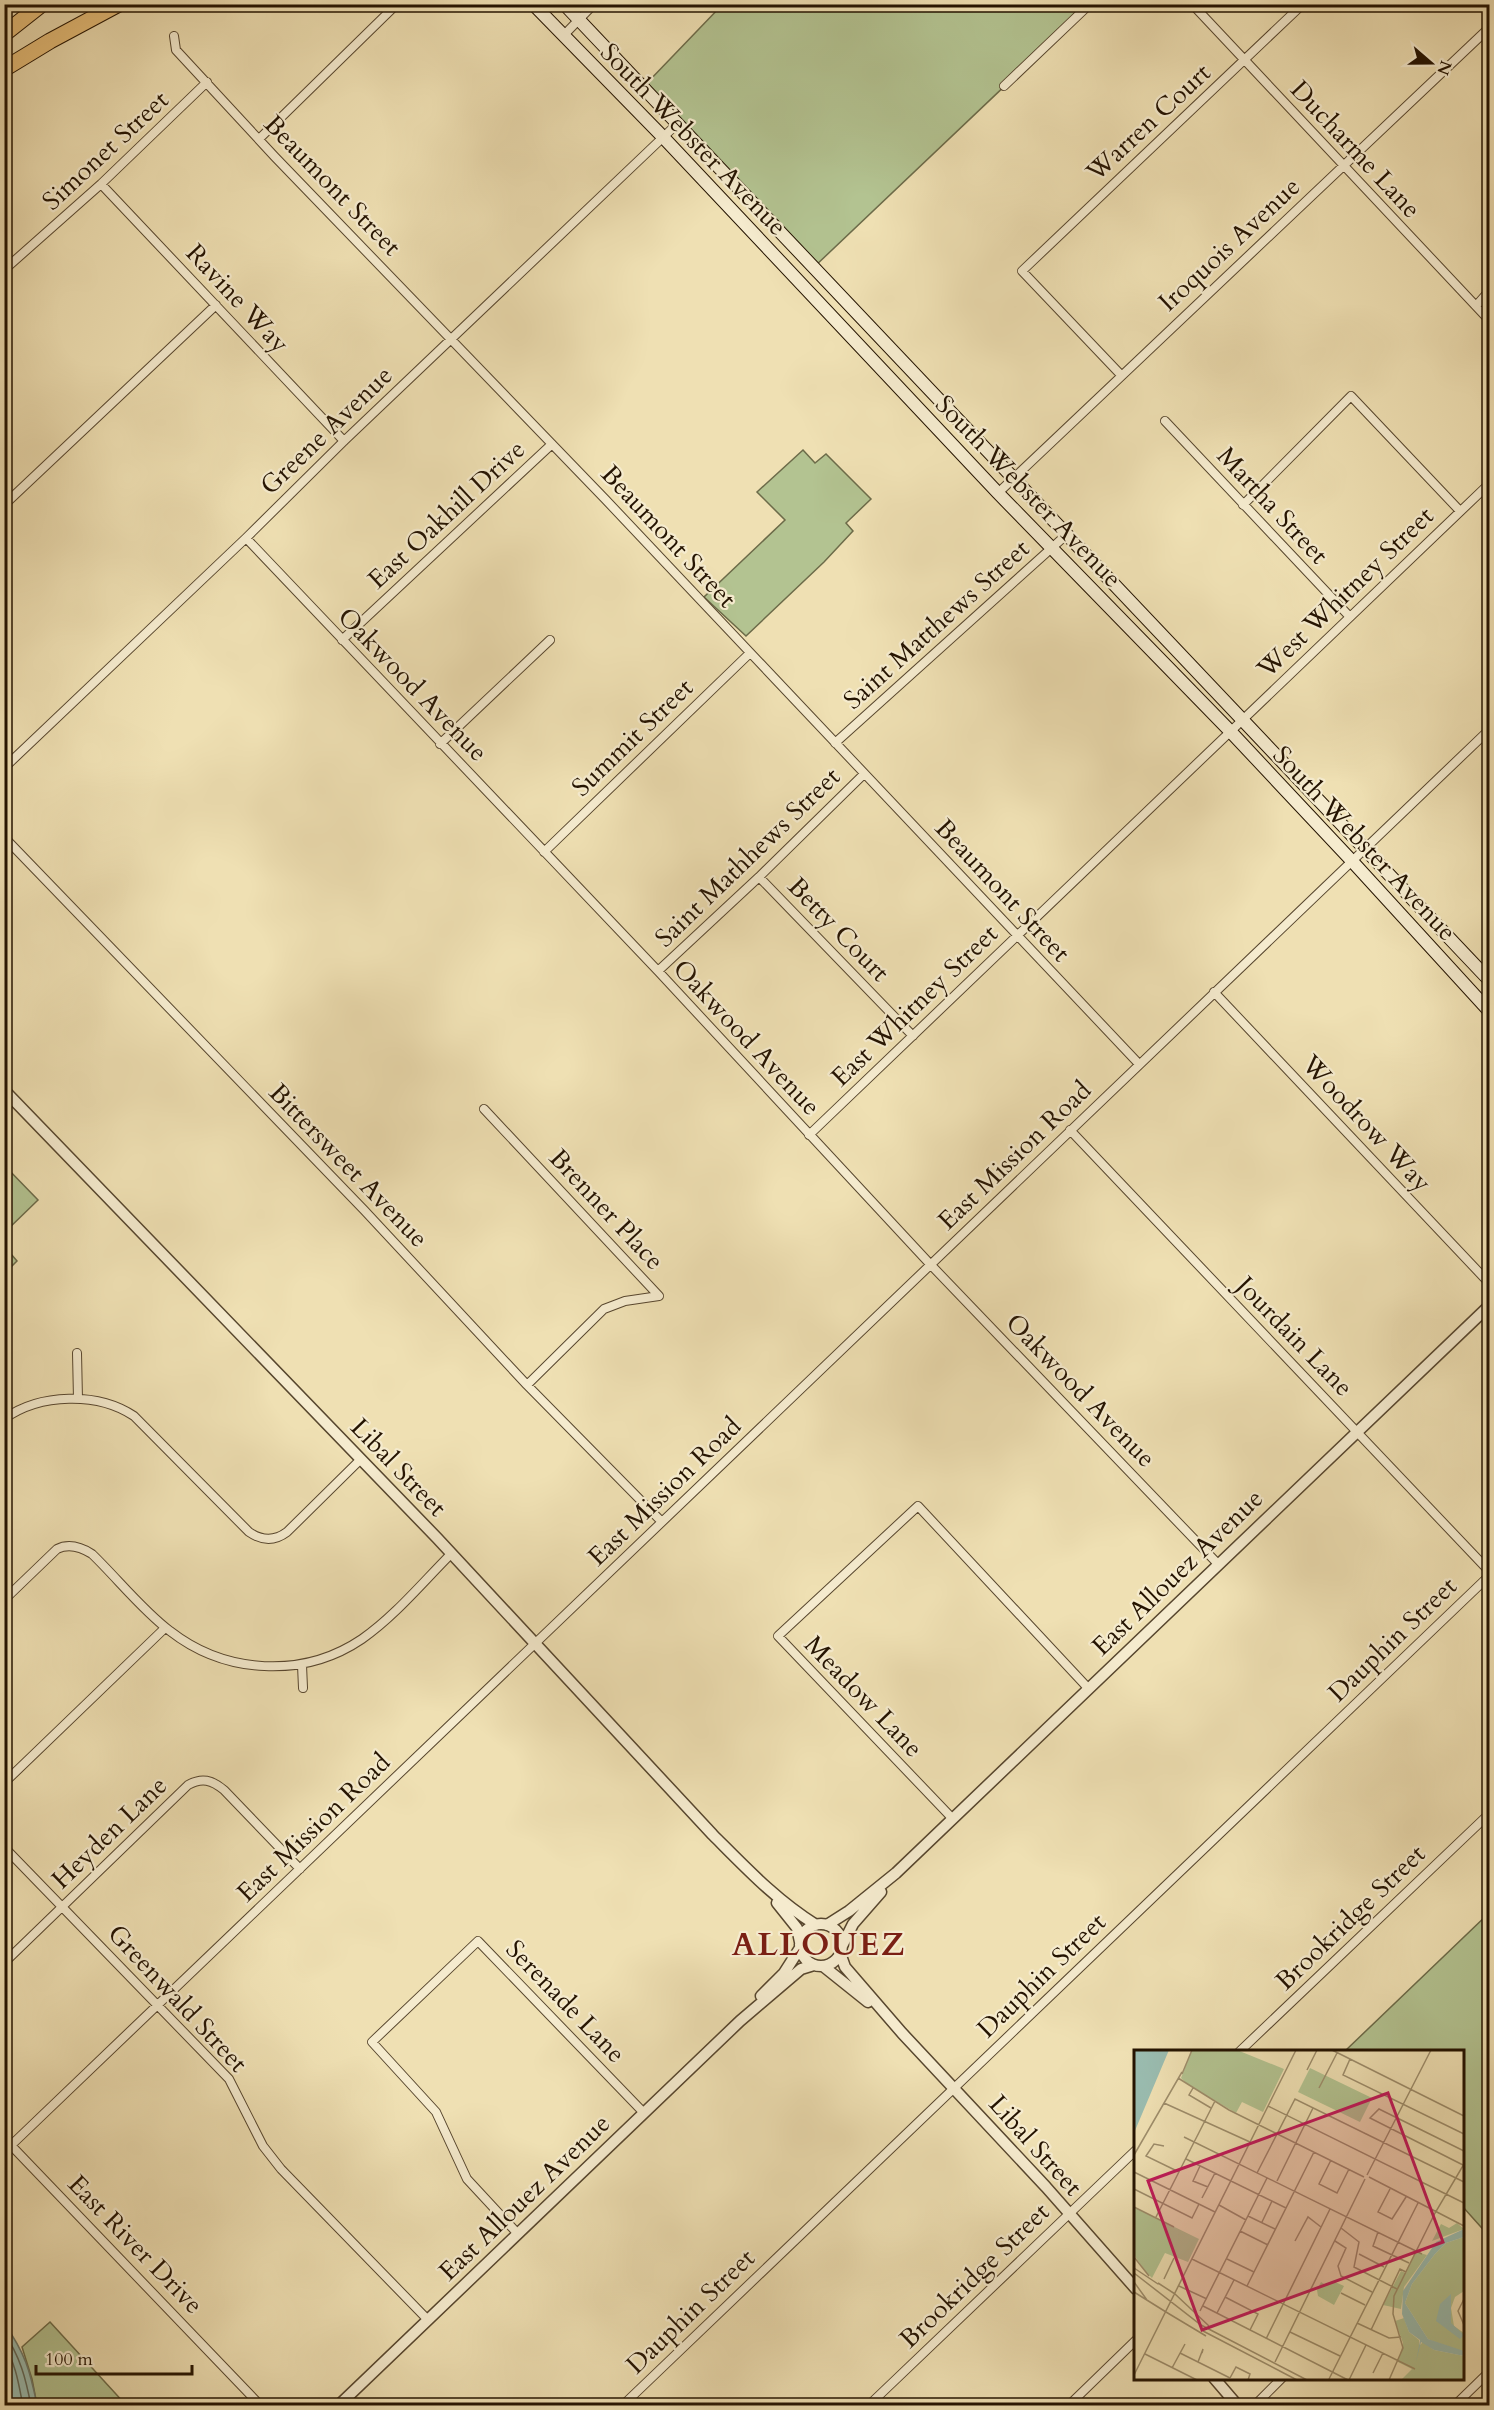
<svg xmlns="http://www.w3.org/2000/svg" width="1494" height="2410" viewBox="0 0 1494 2410" font-family="Cardo,serif">
	<style>
		.green { fill: #b3c391; stroke: #6c6b49; stroke-width: 1.5 }
		.water { fill: #9abdb1; stroke: #6b796b; stroke-width: 1.5 }
		.lines { fill: none; stroke-linecap: round; stroke-linejoin: round }
		.shore { stroke: #5f6859; stroke-width: 1.5 }
		.minor-casing { stroke: #57462e; stroke-width: 10 }
		.tertiary-casing { stroke: #57462e; stroke-width: 13 }
		.secondary-casing { stroke: #241301; stroke-width: 14 }
		.motorway-casing { stroke: #241301; stroke-width: 17 }
		.minor { stroke: #f5ebce; stroke-width: 8 }
		.tertiary { stroke: #f5ebce; stroke-width: 10 }
		.secondary { stroke: #f5ebce; stroke-width: 12 }
		.motorway { stroke: #e8c07a; stroke-width: 15 }
		.labels { text-anchor: middle; stroke-width: 4.5; stroke-linejoin: round; paint-order: stroke }
		.street-label { font-size: 26px; fill: #241301; stroke: #f5ebce }
		.district-label { font-size: 32px; font-weight: bold; letter-spacing: 1.5px; fill: #7a1f14; stroke: #f5ebce }
		.inset-road { fill: none; stroke: #9e8e6c; stroke-width: 1.5 }
		.view { fill: #c2185b; fill-opacity: 0.15; stroke: #c2185b; stroke-width: 3 }
		.inset-edge { fill: none; stroke: #241301; stroke-width: 3 }
	</style>
	<rect width="100%" height="100%" fill="#efe0b3"/>
	<filter id="stains"><feTurbulence type="fractalNoise" baseFrequency=".00333" numOctaves="4"/><feColorMatrix values="0 0 0 0 .2 0 0 0 0 .09 0 0 0 0 .02 0 0 0 .5 -.17"/></filter>
	<radialGradient id="worn" r=".72"><stop offset=".6" stop-color="#630" stop-opacity="0"/><stop offset="1" stop-color="#630" stop-opacity=".3"/></radialGradient>
	<path class="green" d="M722,5H1090L813,268L647,83Z
		M803,450L815,463L826,454L871,499L846,523L853,531L824,562L746,636L704,597L785,520L757,492Z
		M5,1166L38,1200L5,1232Z
		M5,1247L17,1261L5,1273Z
		M1489,1913V2236L1463,2207L1462,2052L1345,2051Z
		M50,2322L126,2405H37L32,2379L22,2347Z"/>
	<path class="water" d="M4,2323C25,2353 30,2370 37,2405H5Z"/>
	<g class="lines">
		<path class="shore" d="M4,2333C20,2356 26,2379 31,2406
			M4,2346C16,2363 19,2386 23,2406"/>
		<defs>
			<path id="minor" d="M1192,4L1490,321
				M564,35L594,4
				M174,36L176,50L275,157L605,499L1139,1064
				M1004,86L1090,4
				M259,139L397,4
				M101,184L344,441
				M4,270L101,184L207,82
				M1476,306L1490,290
				M1121,375L1022,271L1303,4
				M1165,421L1350,617
				M998,493L1490,27
				M4,505L216,305
				M1243,505L1351,396L1460,511
				M246,538L658,971L930,1264L1218,1564
				M342,640L552,444
				M835,743L1065,536
				M440,744L550,640
				M4,768L246,538L344,441L677,124
				M4,837L364,1210L527,1385L662,1522
				M544,852L750,653
				M759,877L913,1036
				M658,971L759,877L864,774
				M1214,992L1490,1284
				M484,1109L659,1296L625,1301L604,1309L527,1385
				M1070,1130L1490,1572
				M809,1135L1490,483
				M77,1353L78,1399
				M4,1419C40,1393 98,1392 134,1416L249,1532C262,1541 275,1541 287,1532L360,1460
				M4,1600L57,1549C69,1543 81,1547 92,1554C116,1577 144,1612 170,1631C225,1674 303,1679 362,1639C395,1616 423,1582 451,1554
				M302,1665L303,1688
				M4,1783L165,1628
				M952,1818L778,1636L918,1506L1088,1688
				M4,1847L229,2079L263,2146L281,2169L428,2320
				M4,1963L188,1785C202,1777 212,1780 224,1790L300,1869
				M1239,2052L1490,1813
				M4,2138L261,2406
				M4,2152L1490,729
				M518,2234L467,2179L436,2112L372,2042L478,1941L644,2113
				M622,2406L1490,1575
				M868,2406L1136,2150
				M1068,2406L1136,2340
				M1254,2406L1282,2378
				M1454,2406L1490,2371"/>
			<path id="tertiary" d="M4,1090L437,1538L713,1835C745,1867 777,1901 816,1925
				M777,1903L797,1928L800,1942
				M800 1945a21 21 0 1 1 42 0a21 21 0 1 1-42 0Z
				M827,1925L849,1911L896,1873L1490,1305
				M842,1946L853,1924L881,1892
				M840,1953L845,1967L902,2033L1046,2187L1136,2289
				M823,1966L868,2002
				M761,1996L784,1973L800,1948
				M1214,2378L1238,2406
				M338,2406L740,2021L801,1969L814,1965"/>
			<path id="secondary" d="M533,4L663,137L998,493L1230,731L1351,860L1490,1012
				M564,4L1490,981"/>
			<path id="motorway" d="M4,34L42,4
				M4,69L50,41L119,4"/>
		</defs>
		<use href="#minor" class="minor-casing"/>
		<use href="#tertiary" class="tertiary-casing"/>
		<use href="#secondary" class="secondary-casing"/>
		<use href="#motorway" class="motorway-casing"/>
		<use href="#minor" class="minor"/>
		<use href="#tertiary" class="tertiary"/>
		<use href="#secondary" class="secondary"/>
		<use href="#motorway" class="motorway"/>
	</g>
	<g class="labels">
		<g class="street-label">
			<text transform="translate(1148 122) rotate(-43)" y="9">Warren Court</text>
			<text transform="translate(694 139) rotate(46)" y="9">South Webster Avenue</text>
			<text transform="translate(1356 149) rotate(47)" y="9">Ducharme Lane</text>
			<text transform="translate(105 150) rotate(-43)" y="9">Simonet Street</text>
			<text transform="translate(333 185) rotate(46)" y="9">Beaumont Street</text>
			<text transform="translate(1229 244) rotate(-43)" y="9">Iroquois Avenue</text>
			<text transform="translate(238 298) rotate(47)" y="9">Ravine Way</text>
			<text transform="translate(326 430) rotate(-44)" y="9">Greene Avenue</text>
			<text transform="translate(1029 491) rotate(46)" y="9">South Webster Avenue</text>
			<text transform="translate(1273 505) rotate(47)" y="9">Martha Street</text>
			<text transform="translate(446 514) rotate(-43)" y="9">East Oakhill Drive</text>
			<text transform="translate(669 536) rotate(47)" y="9">Beaumont Street</text>
			<text transform="translate(1345 592) rotate(-44)" y="9">West Whitney Street</text>
			<text transform="translate(936 624) rotate(-42)" y="9">Saint Matthews Street</text>
			<text transform="translate(413 684) rotate(46)" y="9">Oakwood Avenue</text>
			<text transform="translate(632 737) rotate(-44)" y="9">Summit Street</text>
			<text transform="translate(1365 843) rotate(47)" y="9">South Webster Avenue</text>
			<text transform="translate(747 857) rotate(-44)" y="9">Saint Mathhews Street</text>
			<text transform="translate(1003 890) rotate(47)" y="9">Beaumont Street</text>
			<text transform="translate(839 929) rotate(46)" y="9">Betty Court</text>
			<text transform="translate(914 1005) rotate(-44)" y="9">East Whitney Street</text>
			<text transform="translate(747 1037) rotate(47)" y="9">Oakwood Avenue</text>
			<text transform="translate(1367 1123) rotate(47)" y="9">Woodrow Way</text>
			<text transform="translate(1014 1155) rotate(-44)" y="9">East Mission Road</text>
			<text transform="translate(349 1165) rotate(46)" y="9">Bittersweet Avenue</text>
			<text transform="translate(607 1209) rotate(47)" y="9">Brenner Place</text>
			<text transform="translate(1295 1336) rotate(46)" y="9">Jourdain Lane</text>
			<text transform="translate(1081 1390) rotate(46)" y="9">Oakwood Avenue</text>
			<text transform="translate(399 1467) rotate(46)" y="9">Libal Street</text>
			<text transform="translate(664 1491) rotate(-44)" y="9">East Mission Road</text>
			<text transform="translate(1177 1572) rotate(-44)" y="9">East Allouez Avenue</text>
			<text transform="translate(1392 1639) rotate(-44)" y="9">Dauphin Street</text>
			<text transform="translate(864 1696) rotate(46)" y="9">Meadow Lane</text>
			<text transform="translate(313 1827) rotate(-44)" y="9">East Mission Road</text>
			<text transform="translate(109 1832) rotate(-44)" y="9">Heyden Lane</text>
			<text transform="translate(1350 1917) rotate(-44)" y="9">Brookridge Street</text>
			<text transform="translate(1041 1975) rotate(-44)" y="9">Dauphin Street</text>
			<text transform="translate(178 1998) rotate(47)" y="9">Greenwald Street</text>
			<text transform="translate(566 2001) rotate(46)" y="9">Serenade Lane</text>
			<text transform="translate(1036 2145) rotate(48)" y="9">Libal Street</text>
			<text transform="translate(524 2197) rotate(-44)" y="9">East Allouez Avenue</text>
			<text transform="translate(136 2244) rotate(46)" y="9">East River Drive</text>
			<text transform="translate(974 2275) rotate(-44)" y="9">Brookridge Street</text>
			<text transform="translate(690 2311) rotate(-44)" y="9">Dauphin Street</text>
		</g>
		<g class="district-label">
			<text x="819" y="1955">ALLOUEZ</text>
		</g>
	</g>
	<g transform="translate(1134 2050)">
		<rect width="330" height="330" fill="#efe0b3"/>
		<path d="M58,0H103L150,19L129,62L108,52L102,63L53,34L47,28ZM176,18L238,48L226,72L164,42ZM0,157L65,189L54,212L31,203L18,228L11,221L0,205ZM323,173L330,179L298,191L307,174L315,178ZM330,187V241L321,247L317,258L320,276L330,283V301H321L294,289L271,253L278,234L301,204L312,193ZM282,202L293,205L270,237L267,259L249,255L267,221L272,223ZM199,231L210,236L200,255L184,246L183,240L187,232L192,235ZM270,268L275,282L285,290V296L289,292L300,300L330,306V330H267L278,319L264,312L269,293L261,271Z" fill="#b3c391"/>
		<path d="M0,0H35L0,83ZM330,179V187L312,193L301,204L278,234L271,253L294,289L330,301V306L300,300L287,292L282,312L286,290L275,282L268,264L269,241L302,192ZM317,244V273L330,285L326,289L302,271L306,254Z" fill="#9abdb1"/>
		<path class="inset-road" d="M198,0L330,66M216,9L209,25L330,84M173,20L183,0M48,24L58,0M44,28L95,60L230,127M59,38L55,45L77,58M185,38L203,3M30,53L116,92M134,56L330,153M50,87L288,204M30,96L20,94L12,106L45,122M0,105L48,22M52,109L152,158M197,110L185,134L203,143L215,119M329,115L236,68L245,59L330,101M66,116L59,131L74,137M0,122L81,162M123,123L161,49L330,132M233,125L297,0M235,127L330,176M143,131L179,58M0,139L58,168L65,154M256,139L244,162L258,169L272,147M68,148L81,123M85,155L112,170M0,157L40,177M114,166L141,179M22,167L81,51M128,172L138,151M207,178L225,192L220,217L263,239M106,181L134,195M244,182L239,196L275,213M161,191L174,167L187,177M201,191L212,198L204,216L207,226L238,242M225,204L250,217M0,207L15,226M58,209L281,319M93,209L120,222M0,218L24,234M0,223L67,275L173,330M30,229L40,208M0,232L13,250M24,233L41,244M45,236L73,249M113,236L180,102M0,242L32,262M207,243L231,255M41,244L75,276M91,247L124,264L116,280M330,249L324,261L330,275M69,256L214,330M66,261L133,128M32,262L72,286M83,263L100,230M223,273L255,288L267,287M237,280L266,219L272,222M69,281L163,330M156,282L206,306M132,289L196,159M46,303L96,328M11,304L63,330M64,312L69,299L68,303M141,312L231,129M38,318L51,294M239,323L249,303M0,325L162,0M96,328L102,317L116,324L114,330M195,329L284,153M215,330L232,295M255,330L269,298L259,264L260,246L301,163L330,114"/>
		<path class="view" d="M254,43L309,192L68,280L14,131Z"/>
		<rect width="330" height="330" class="inset-edge"/>
	</g>
	<rect width="1494" height="2410" fill="none" stroke="#efe0b3" stroke-width="24"/>
	<rect x="6" y="6" width="1482" height="2398" fill="none" stroke="#241301" stroke-width="3"/>
	<rect x="12" y="12" width="1470" height="2386" fill="none" stroke="#241301" stroke-width="1.5"/>
	<g transform="translate(1431 63) rotate(110)" stroke="#f5ebce" stroke-width="4.5" paint-order="stroke">
	<path d="M0-4.5L10 22L0 15L-10 22Z" fill="#241301"/>
	<text y="-9" font-size="16" font-weight="bold" text-anchor="middle" fill="#241301">N</text>
	</g>
	<path d="M36 2365v9h156v-9" fill="none" stroke="#241301" stroke-width="3"/>
	<text x="45" y="2365" font-size="18" fill="#241301" stroke="#f5ebce" stroke-width="4.5" paint-order="stroke">100 m</text>
	<rect width="100%" height="100%" filter="url(#stains)"/>
	<rect width="100%" height="100%" fill="url(#worn)"/>
</svg>
